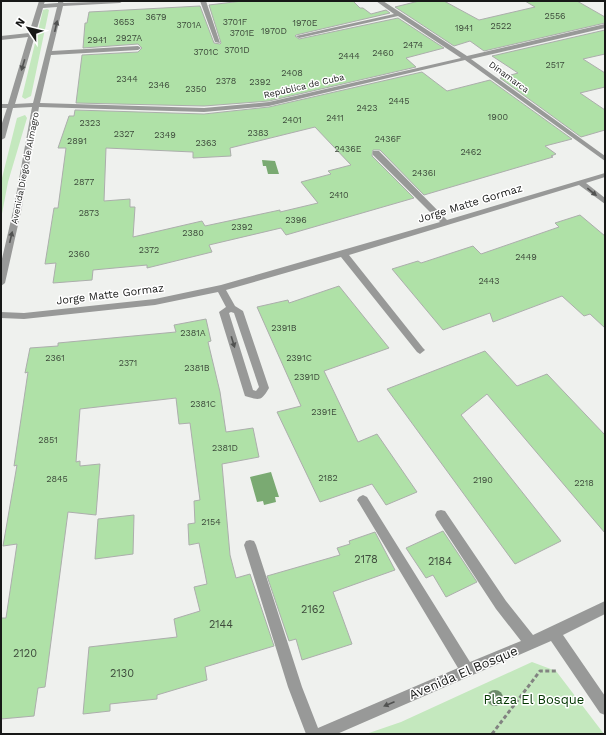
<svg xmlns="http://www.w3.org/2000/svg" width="606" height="735" viewBox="0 0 606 735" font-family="'Work Sans',sans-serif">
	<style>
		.green { fill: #c4e8be }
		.water { fill: #7aaa72 }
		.building { fill: #afe1a7; stroke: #acaeac; fill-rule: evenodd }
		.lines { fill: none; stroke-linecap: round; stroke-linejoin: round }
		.path { stroke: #828381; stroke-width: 3; stroke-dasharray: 4 2.5; stroke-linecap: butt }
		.minor { fill: #989998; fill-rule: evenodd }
		.tree { fill: #6d8a6b }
		.oneway { fill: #515251 }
		.labels { text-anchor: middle; stroke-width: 3; stroke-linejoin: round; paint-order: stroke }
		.number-label { font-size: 9px; fill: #3d4a3b }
		.far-street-label { font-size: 9px; fill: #171817; stroke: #fff }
		.street-label { font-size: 11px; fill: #171817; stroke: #fff }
		.near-number-label { font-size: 11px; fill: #3d4a3b }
		.near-street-label { font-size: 13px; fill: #171817; stroke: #fff }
		.near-park-label { font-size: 13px; fill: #023600; stroke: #fff }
	</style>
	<rect width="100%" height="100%" fill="#eff1ee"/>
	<path class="green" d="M47,9L49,10L31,96L25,99L22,97L43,10Z
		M25,115L27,118L8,182L1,219V182L17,118Z
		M532,662L556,671L604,734H366L401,722Z"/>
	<path class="water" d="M262,160L275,161L279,174H268L266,166H263Z
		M271,472L279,497H275L276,502L264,505L263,501L257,502L250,477Z"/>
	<path class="building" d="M242,1H353L360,8H363L371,14L386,10L390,13L296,35L295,36L299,39L398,18L444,48L406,58L416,67L269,101L204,106L76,103L82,55L138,52L142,48L138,44L83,48L85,23H87L89,12L200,6L214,43L220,44L221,43L209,5Z
		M419,1H444L479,20L535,7L525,1H577L605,17V23L484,51L470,41L454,46L395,7Z
		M605,30V54L583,59L605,73V87L580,93L605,110V130L581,137L500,78L518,73L492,56Z
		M422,72L447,91L490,80L572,139L545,146L556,154L551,156L553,157L424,195L380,150H373L372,156L414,198L286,235L281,228L209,245L212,252L147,268V265L93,270L92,280L53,283L56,263L45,264L54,208H58L66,148H58L69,116H74L75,110L204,114L269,107ZM315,127L351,165L328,171L331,174L301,182L318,203L280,212V210L205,226L202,221L133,237L135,207H130V199L104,201L106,148L193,152V158L231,156L230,148Z
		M580,215L605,236V328L590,314L584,316L562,296L493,322L490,313L443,330L392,269L418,261L421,263L473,246L481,254L559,227L555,223Z
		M339,286L389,348L324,371L358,442L377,434L417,492L386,505L372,484L320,502L277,412L301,406L257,307L288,300L289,303Z
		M206,319L211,341L208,342L220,392L226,432L253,428L259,457L222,464L230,555L236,578L250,574L274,646L205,667L207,680L157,695V699L110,704V711L83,714L89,647L177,637L174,619L200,611L194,587L207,584L199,543L189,545L188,524L195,523L194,501L200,500L190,423L179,424L176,398L80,409L76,462L80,461V466L100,464L96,515L68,512L45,687L38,688L34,716L1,719V618H6L17,544L3,546L17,465L14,466L28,372L25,373L30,348L58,346V343L176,332L174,325Z
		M485,351L517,386L547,374L605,435V533L487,394L461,415L561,541L515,564L387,389Z
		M134,515L133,554L95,559L98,519Z
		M443,531L477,582L446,597L433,575L426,578L406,548Z
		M375,532L395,570L333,592L352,644L302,660L296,639L289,641L267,576L340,555L337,548L350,544L349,541Z"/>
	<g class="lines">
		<path class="path" d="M492,734L540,671H556"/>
		<path class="minor" d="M39,1H45L44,4L58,3V1H64L63,3L123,1L120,3L63,6L52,51L138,46L141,48L138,50L51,55L40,103L204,108L269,102L461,58L398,16L299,38L296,36L394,14L376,1H383L467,56L605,24V28L471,59L605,156V161L465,60L269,106L204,112L39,107L22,207L5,283L1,286V263L14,207L32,107L13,108L5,138L1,140V126L7,108H1V104H8L28,37L1,40V36L29,33ZM57,7L33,103L15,104L43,8Z
			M200,1H206L220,43L215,42Z
			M373,151H379L447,220L605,173V177L586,183L605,198V204L579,185L349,255L423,348L425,350L420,354L417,352L341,257L226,290L235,306L243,311L269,388C261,402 259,400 245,396L244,393L219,312L226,307L218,292L155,305L24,319L1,318V312L24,313L155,299L221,285L440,222L373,155ZM231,312L234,313L259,387L256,391L253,390L229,313Z
			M363,495L367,497L470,662L521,641L496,609L437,519L435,515L437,511L441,510L445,511L506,601L533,635L605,601V614L563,635L605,696V715L600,713L551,641L337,734H306L288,687L244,545L246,541L250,540L254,541L256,545L302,687L318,728L458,668L359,503L357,500L359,497Z"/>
	</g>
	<circle class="tree" cx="495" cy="698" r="8"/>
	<defs><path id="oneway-solid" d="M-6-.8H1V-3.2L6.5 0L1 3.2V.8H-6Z"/></defs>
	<g class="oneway">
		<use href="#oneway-solid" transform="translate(56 26) rotate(-77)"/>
		<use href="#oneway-solid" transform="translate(23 65) rotate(107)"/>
		<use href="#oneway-solid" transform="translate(592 192) rotate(39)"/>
		<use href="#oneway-solid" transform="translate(11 237) rotate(-77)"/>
		<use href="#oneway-solid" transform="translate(233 342) rotate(73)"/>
		<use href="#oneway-solid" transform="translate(389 704) rotate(157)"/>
	</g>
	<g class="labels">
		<g class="number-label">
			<text x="555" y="19">2556</text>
			<text x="156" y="20">3679</text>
			<text x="124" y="25">3653</text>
			<text x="235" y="25">3701F</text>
			<text x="305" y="26">1970E</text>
			<text x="189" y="28">3701A</text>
			<text x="501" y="29">2522</text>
			<text x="464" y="31">1941</text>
			<text x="274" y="34">1970D</text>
			<text x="242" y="36">3701E</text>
			<text x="129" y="41">2927A</text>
			<text x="97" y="43">2941</text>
			<text x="413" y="48">2474</text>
			<text x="237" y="53">3701D</text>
			<text x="206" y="55">3701C</text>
			<text x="383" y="56">2460</text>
			<text x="349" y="59">2444</text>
			<text x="555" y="68">2517</text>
			<text x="292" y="76">2408</text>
			<text x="127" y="82">2344</text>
			<text x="226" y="84">2378</text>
			<text x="260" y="85">2392</text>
			<text x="159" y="88">2346</text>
			<text x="196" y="92">2350</text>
			<text x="399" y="104">2445</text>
			<text x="367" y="111">2423</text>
			<text x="498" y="120">1900</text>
			<text x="335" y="121">2411</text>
			<text x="292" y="123">2401</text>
			<text x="90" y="126">2323</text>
			<text x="258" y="136">2383</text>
			<text x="124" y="137">2327</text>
			<text x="165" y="138">2349</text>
			<text x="388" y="142">2436F</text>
			<text x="77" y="144">2891</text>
			<text x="206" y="146">2363</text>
			<text x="348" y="152">2436E</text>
			<text x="471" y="155">2462</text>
			<text x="424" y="176">2436I</text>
			<text x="84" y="185">2877</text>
			<text x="339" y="198">2410</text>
			<text x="89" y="216">2873</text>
			<text x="296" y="223">2396</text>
			<text x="242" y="230">2392</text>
			<text x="193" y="236">2380</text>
			<text x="149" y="253">2372</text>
			<text x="79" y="257">2360</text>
			<text x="526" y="260">2449</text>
			<text x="489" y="284">2443</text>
			<text x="284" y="331">2391B</text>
			<text x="193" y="336">2381A</text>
			<text x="55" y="361">2361</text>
			<text x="299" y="361">2391C</text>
			<text x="128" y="366">2371</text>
			<text x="197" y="371">2381B</text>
			<text x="307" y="380">2391D</text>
			<text x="203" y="407">2381C</text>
			<text x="324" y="415">2391E</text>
			<text x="48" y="443">2851</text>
			<text x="225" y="451">2381D</text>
			<text x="328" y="481">2182</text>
			<text x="57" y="482">2845</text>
			<text x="483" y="483">2190</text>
			<text x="584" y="486">2218</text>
			<text x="211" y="525">2154</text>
		</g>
		<g class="far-street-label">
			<text transform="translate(509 77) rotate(36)" y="3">Dinamarca</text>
			<text transform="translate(304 86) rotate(-13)" y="3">República de Cuba</text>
			<text transform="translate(25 168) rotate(-79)" y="3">Avenida Diego de Almagro</text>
		</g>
		<g class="street-label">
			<text transform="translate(470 203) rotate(-17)" y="4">Jorge Matte Gormaz</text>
			<text transform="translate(110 294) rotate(-7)" y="4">Jorge Matte Gormaz</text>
		</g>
		<g class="near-number-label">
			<text x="366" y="563">2178</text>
			<text x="440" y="565">2184</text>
			<text x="313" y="613">2162</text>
			<text x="221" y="628">2144</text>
			<text x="25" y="657">2120</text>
			<text x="122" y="677">2130</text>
		</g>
		<g class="near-street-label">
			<text transform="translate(463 672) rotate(-23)" y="5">Avenida El Bosque</text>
		</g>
		<g class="near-park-label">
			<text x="534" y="704">Plaza El Bosque</text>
		</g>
	</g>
	<rect width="606" height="735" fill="none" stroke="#171817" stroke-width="4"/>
	<g transform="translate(28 28) rotate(305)" stroke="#ffffff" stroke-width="3" paint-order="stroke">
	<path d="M0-3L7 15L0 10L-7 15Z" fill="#171817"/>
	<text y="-6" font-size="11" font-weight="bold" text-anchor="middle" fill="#171817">N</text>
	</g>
</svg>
